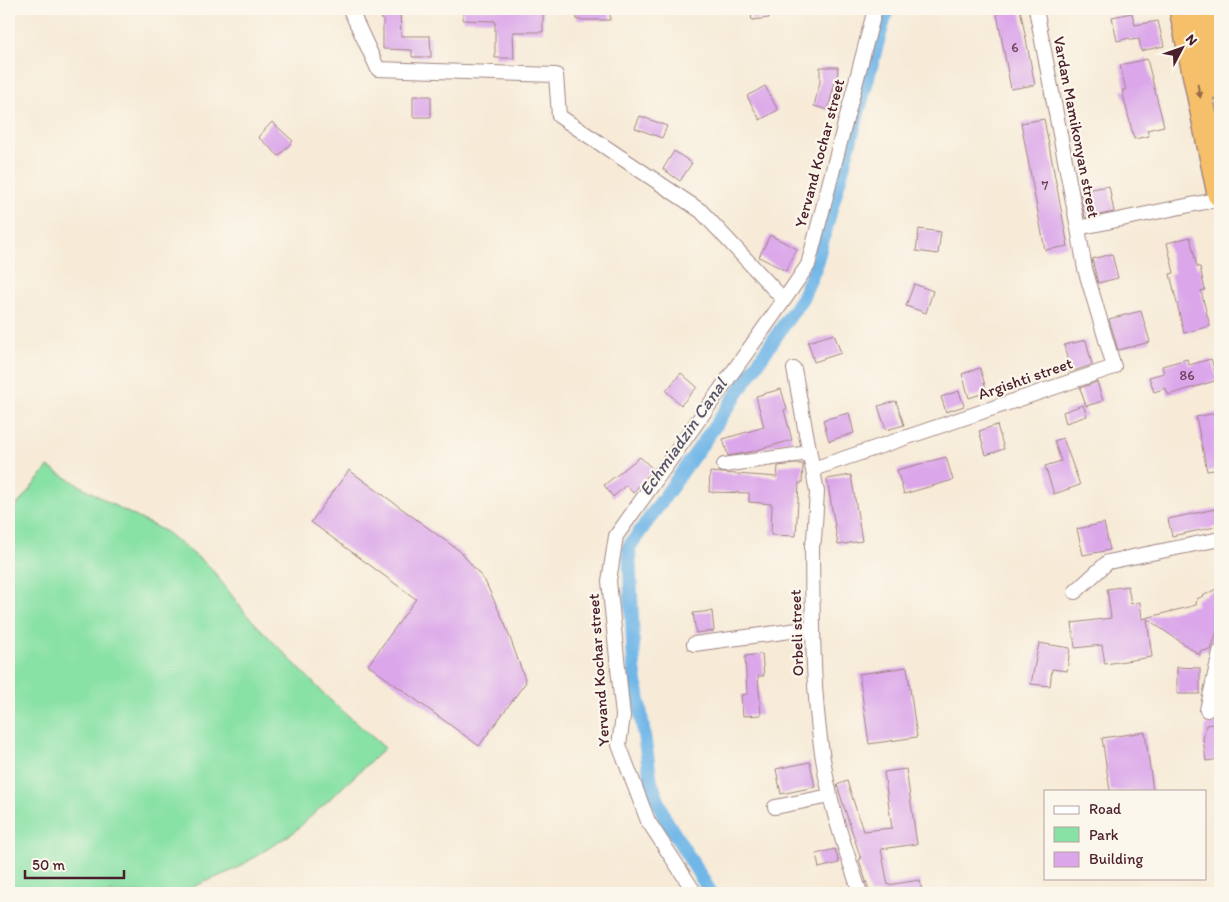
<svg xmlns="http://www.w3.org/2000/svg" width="1229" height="902" viewBox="0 0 1229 902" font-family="Itim,sans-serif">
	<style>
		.green { fill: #88e1a5; stroke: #698068 }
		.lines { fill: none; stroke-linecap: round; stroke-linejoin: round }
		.canal { stroke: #70b6e7; stroke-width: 14 }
		.building { fill: #dba7ea }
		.street-casing { stroke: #a08582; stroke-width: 16 }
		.highway-casing { stroke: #a08582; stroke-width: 28 }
		.street { stroke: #fff; stroke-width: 14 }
		.highway { stroke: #f6c06b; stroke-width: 25 }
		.oneway { fill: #976748 }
		.labels { text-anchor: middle; stroke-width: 4.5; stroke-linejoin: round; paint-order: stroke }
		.number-label { font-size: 14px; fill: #6e415b }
		.street-label { font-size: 16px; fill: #4a1f2b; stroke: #fbf7ec }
		.water-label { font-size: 18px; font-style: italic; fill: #57546d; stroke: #fbf7ec }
	</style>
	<rect width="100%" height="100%" fill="#fbf7ec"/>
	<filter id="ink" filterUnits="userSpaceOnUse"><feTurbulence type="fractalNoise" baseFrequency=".02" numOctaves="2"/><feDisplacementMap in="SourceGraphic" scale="10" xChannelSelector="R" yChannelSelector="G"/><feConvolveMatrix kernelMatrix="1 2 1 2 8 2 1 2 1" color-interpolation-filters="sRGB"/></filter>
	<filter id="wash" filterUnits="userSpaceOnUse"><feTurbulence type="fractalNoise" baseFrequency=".0096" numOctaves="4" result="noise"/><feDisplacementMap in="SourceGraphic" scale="20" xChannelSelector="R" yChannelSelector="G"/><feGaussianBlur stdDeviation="1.12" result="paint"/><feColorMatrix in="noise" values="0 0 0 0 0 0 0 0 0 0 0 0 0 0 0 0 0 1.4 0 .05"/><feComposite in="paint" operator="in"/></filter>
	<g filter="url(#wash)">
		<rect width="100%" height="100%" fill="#f7ebd8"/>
		<path class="green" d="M48,467L117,507L166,532L210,567L246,614L329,699L385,748L294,832L236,869L178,893H9V515Z"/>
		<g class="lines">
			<path class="canal" d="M711,893L664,817L651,782L634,668L629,547L717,423L802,298L814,271L887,9"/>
		</g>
		<g id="blocks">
			<path class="building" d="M381,9H400L401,36H430L431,57H412V50L383,49V19H381Z
				M463,9H543V32H513L514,58H495V21L463,20Z
				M576,9H610V20H577Z
				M750,9H768L769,18L752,20Z
				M996,9H1020L1035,85L1011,89Z
				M1132,13L1135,25L1158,21L1164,46L1141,51L1139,39L1131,40L1130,38L1117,41L1112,17Z
				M1147,59L1164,126L1147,130L1149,136L1134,139L1122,90H1126L1120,65Z
				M820,67H838L837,82H835L828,110L814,106L820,82Z
				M765,86L778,110L760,120L747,96Z
				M413,96H431V117H413Z
				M640,116L667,126L662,138L635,128Z
				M1044,119L1068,246L1045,250L1021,123Z
				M272,122L293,141L279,156L258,137Z
				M674,151L692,163L680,181L663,169Z
				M1109,186L1114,212L1085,218L1080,191Z
				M919,229L941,232L938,254L916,251Z
				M770,235L797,249L786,271L759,257Z
				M1190,237L1197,267H1200L1205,290L1201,291L1210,326L1184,333L1170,274L1174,273L1167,243Z
				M1112,254L1118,278L1098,283L1092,259Z
				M914,284L933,291L926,313L906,306Z
				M1141,311L1150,342L1118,350L1109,319Z
				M834,334L841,353L814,362L808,342Z
				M1086,340L1092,365L1070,372L1064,345Z
				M1187,359L1189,365L1211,359L1218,380L1168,395L1166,388L1154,392L1149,377L1164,373L1162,366Z
				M980,368L987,392L969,398L962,374Z
				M681,373L697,387L681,405L666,391Z
				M1097,382L1103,401L1086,406L1080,388Z
				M781,389L787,409L784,410L792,440L750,452L728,456L723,439L764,427L756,396Z
				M959,391L964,406L946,412L941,397Z
				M896,401L904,425L886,430L878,406Z
				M1083,405L1087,416L1066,423L1063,412Z
				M1220,412V469L1207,471L1196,417Z
				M849,413L854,433L829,441L823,420Z
				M997,425L1004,449L986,455L979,431Z
				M1063,438L1080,485L1054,494L1045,466L1061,461L1054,441Z
				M640,457L653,469L633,493L626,485L613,497L604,485Z
				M946,457L953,480L904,494L897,470Z
				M796,464H803L802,483H799L796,536L771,535L772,504L749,502V493L709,492L710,472L777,477L778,466Z
				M349,470L461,552L485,581L505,624L526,682L479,746L368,665L416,599L311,522Z
				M851,475L862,541L838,545L827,479Z
				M1220,508V526L1172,536L1168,519Z
				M1104,523L1110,550L1083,555L1077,529Z
				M1128,586L1131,604L1140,602L1142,619L1196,605L1197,599L1220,587V622L1211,650L1200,651V655L1147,619L1152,657L1105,664L1102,645L1075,648L1072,623L1111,618L1107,589Z
				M712,611L714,631L696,633L693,613Z
				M1039,643L1070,648L1067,671L1052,669L1050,686L1031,684Z
				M762,654L764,676H758L761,715L743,716L741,695L747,694L745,656Z
				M907,667L917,737L869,744L859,674Z
				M1177,667L1200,668V694H1177Z
				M1220,723V759L1206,761L1203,739L1206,725Z
				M1145,732L1153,791H1110L1102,738Z
				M810,762L815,787L781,794L776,769Z
				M906,769L917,844L881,849L888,885L920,880L922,893H870L859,860L861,859L837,785L847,781L863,831L892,828L884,772Z
				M835,849L839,863L819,868L816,854Z"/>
		</g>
	</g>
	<g filter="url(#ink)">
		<use href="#blocks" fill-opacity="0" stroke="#a08582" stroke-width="1"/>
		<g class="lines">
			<defs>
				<path id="street" d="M350,9L378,69L556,75L559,116L701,211L784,300
					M1036,9L1078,228L1220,199
					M794,369L817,492L814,540L812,545C813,628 811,714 830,795C837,828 850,861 860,893
					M724,465L809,453
					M813,469L1114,367L1085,269L1078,228
					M1075,592L1108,562L1220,539
					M694,644L813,628
					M1207,710L1220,652
					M775,807L830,796
					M695,893L648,821L619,745L623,716L609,581L616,536L784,300L808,265L875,9"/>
				<path id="highway" d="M1182,9L1220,194
					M1204,9L1220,87"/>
			</defs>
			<use href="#street" class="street-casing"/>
			<use href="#highway" class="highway-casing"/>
			<use href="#street" class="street"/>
			<use href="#highway" class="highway"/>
		</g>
		<defs><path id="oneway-solid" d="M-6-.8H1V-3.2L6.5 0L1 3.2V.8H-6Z" transform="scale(1.25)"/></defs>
		<use class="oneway" href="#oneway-solid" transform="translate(1199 91) rotate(78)"/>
	</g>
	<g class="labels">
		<g class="number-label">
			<text x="1015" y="52">6</text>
			<text x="1045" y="190">7</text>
			<text x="1187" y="380">86</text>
		</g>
		<g class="street-label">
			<text transform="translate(1077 127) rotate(79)" y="6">Vardan Mamikonyan street</text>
			<text transform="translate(819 153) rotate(-75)" y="6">Yervand Kochar street</text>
			<text transform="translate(1025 378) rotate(-19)" y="6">Argishti street</text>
			<text transform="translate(796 633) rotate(-92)" y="6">Orbeli street</text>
			<text transform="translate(598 670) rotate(-94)" y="6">Yervand Kochar street</text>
		</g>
		<g class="water-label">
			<text transform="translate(683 437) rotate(-55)" y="6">Echmiadzin Canal</text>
		</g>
	</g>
	<rect width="1229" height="902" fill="none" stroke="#fbf7ec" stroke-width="30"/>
	<rect x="1044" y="790" width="162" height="90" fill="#fbf7ec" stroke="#b4a19f"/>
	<rect x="1054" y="806" width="25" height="8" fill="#ffffff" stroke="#b4a19f"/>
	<text x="1089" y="814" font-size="15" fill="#4a1f2b">Road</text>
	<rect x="1054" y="827" width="25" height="15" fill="#88e1a5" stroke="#b4a19f"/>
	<text x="1089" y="840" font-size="15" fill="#4a1f2b">Park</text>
	<rect x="1054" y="852" width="25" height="15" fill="#dba7ea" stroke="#b4a19f"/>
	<text x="1089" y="864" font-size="15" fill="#4a1f2b">Building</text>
	<g transform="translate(1182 48) rotate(49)" stroke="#fbf7ec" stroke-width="4" paint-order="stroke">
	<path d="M0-4L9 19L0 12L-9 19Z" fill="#4a1f2b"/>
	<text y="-8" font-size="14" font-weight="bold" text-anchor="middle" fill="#4a1f2b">N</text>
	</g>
	<path d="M25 870v8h99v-8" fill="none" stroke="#4a1f2b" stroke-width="2.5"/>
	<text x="32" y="870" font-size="15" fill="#4a1f2b" stroke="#fbf7ec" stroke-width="4" paint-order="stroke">50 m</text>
</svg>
